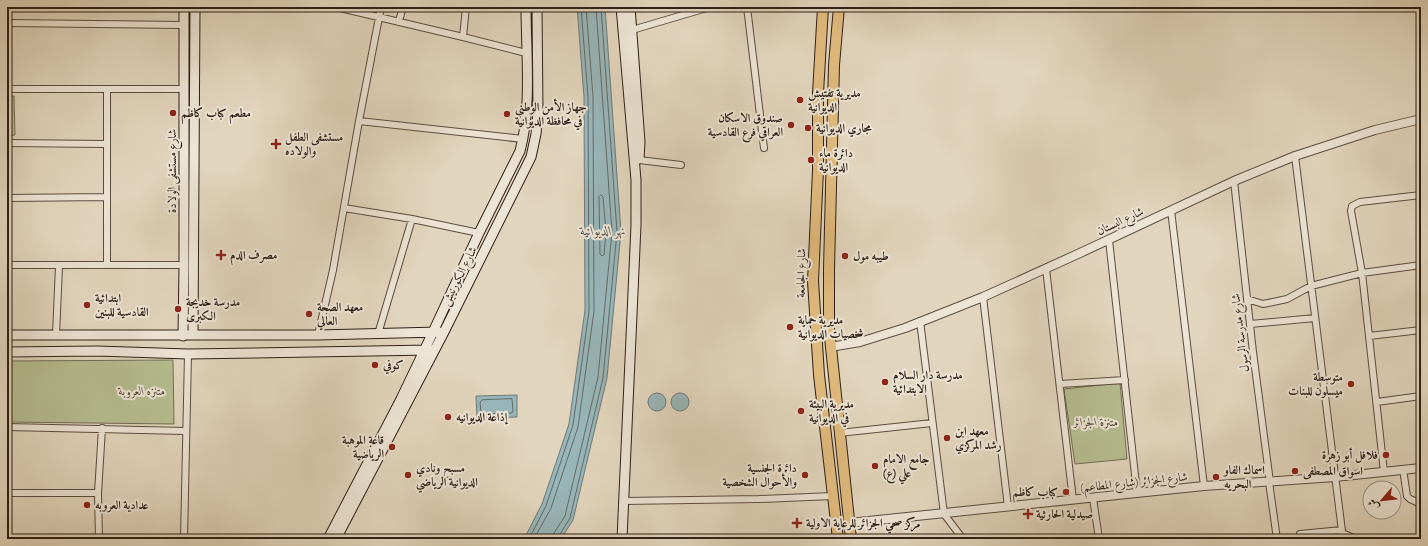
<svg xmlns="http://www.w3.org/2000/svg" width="1428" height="546" viewBox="0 0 1428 546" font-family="'IM FELL Double Pica',Amiri,serif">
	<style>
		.green { fill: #b5bd90; stroke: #726e54 }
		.water { fill: #98b6b9; stroke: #6e7a78 }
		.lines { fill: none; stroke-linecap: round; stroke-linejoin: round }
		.shore { stroke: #636b68; stroke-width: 1 }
		.minor-casing { stroke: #5b4d40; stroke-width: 8 }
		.tertiary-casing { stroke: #5b4d40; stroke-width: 10 }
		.secondary-casing { stroke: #2e2017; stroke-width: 11 }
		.primary-casing { stroke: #2e2017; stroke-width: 12 }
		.minor { stroke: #ece4d4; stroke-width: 6 }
		.tertiary { stroke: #ece4d4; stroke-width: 8 }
		.secondary { stroke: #ece4d4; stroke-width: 9 }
		.primary { stroke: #e1ba7e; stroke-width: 10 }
		.poi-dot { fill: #8f2418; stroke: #ece4d4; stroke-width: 1.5 }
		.labels { text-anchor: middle; stroke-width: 4; stroke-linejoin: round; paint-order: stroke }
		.poi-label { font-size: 12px; font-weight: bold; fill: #2e2017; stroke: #ece4d4; text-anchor: start }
		.street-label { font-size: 12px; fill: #2e2017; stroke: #ece4d4 }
		.park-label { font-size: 12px; font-style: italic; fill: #504735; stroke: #ece4d4 }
		.water-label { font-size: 13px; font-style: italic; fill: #4e4d48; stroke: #ece4d4 }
	</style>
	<rect width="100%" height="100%" fill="#e2d5bd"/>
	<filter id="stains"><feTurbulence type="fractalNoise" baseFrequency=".005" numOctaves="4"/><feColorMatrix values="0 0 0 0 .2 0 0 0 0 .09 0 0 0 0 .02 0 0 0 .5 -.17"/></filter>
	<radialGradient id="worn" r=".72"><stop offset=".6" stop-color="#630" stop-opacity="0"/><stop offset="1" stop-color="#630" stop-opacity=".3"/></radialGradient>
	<path class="green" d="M7,96H14L15,135L7,136Z
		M173,360L174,424L7,422V361Z
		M1120,383L1127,459L1075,464L1064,389Z"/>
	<path class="water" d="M577,7H605L621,232L607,378L573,520L561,539H524L542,504L569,424L585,310L584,97Z
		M648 402a9 9 0 1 1 18 0a9 9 0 1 1-18 0Z
		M671 402a9 9 0 1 1 18 0a9 9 0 1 1-18 0Z
		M517,395V417L477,418L476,396Z"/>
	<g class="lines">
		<path class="shore" d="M601,195L603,197L606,232L604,255L602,256L600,254L599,197Z
			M512,399L513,411L512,413L483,414L481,413L480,402L482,400Z
			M529,539L546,506L573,425L589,311L588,97L581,7
			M534,539L551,508L578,427L594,311L593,97L586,7
			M553,539L554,533L565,516L598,377L612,232L596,7
			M558,539L559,536L570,518L603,378L617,232L601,7"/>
		<defs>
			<path id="minor" d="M336,7L463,37L526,53
				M747,7L764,148
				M399,21L403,7
				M7,23L184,25
				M632,30L710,7
				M463,37L466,7
				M7,89H184
				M107,89V265
				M359,121L523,139
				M7,143L107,144
				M1295,156L1343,539
				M639,160L681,165
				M1234,181L1253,352L1270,482
				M7,198L107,197
				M344,208L412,219L479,233
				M1171,210L1204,486
				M1109,240L1137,493
				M7,265H184
				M1046,269L1073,500
				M983,297L1008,507
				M1247,299L1263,304L1273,302L1287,299L1311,286L1362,273L1421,265
				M920,321L944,514L963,539
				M1250,324L1315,318
				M378,334L412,219
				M56,335L59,266
				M318,335L333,270L359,121L381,7
				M1369,336L1421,330
				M1060,384L1125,380
				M1377,402L1421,396
				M7,427L186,431
				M839,433L932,423
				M1403,469L1407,496L1410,499L1421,504
				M1384,472L1362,273L1351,211L1352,206L1360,202L1421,195
				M1269,482L1277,539
				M7,493H98
				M1093,498L1099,539
				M623,501L759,499L833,496
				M1342,533L1356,539
				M1300,534L1342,530
				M99,539L98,493L102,428
				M184,539L188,354"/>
			<path id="tertiary" d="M830,347L860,342L905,328L983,297L1080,253L1234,181L1295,156L1375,130L1421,119
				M849,523L1204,486L1335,477L1421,468"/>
			<path id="secondary" d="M621,7L636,180V225L622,539
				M630,7L640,142L639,159
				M7,335H318L439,332
				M193,335L195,7
				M183,336L184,265V7
				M7,352L97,351L188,354L430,350
				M328,539L401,399L433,332L479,233L520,151C532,107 526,53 526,7
				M336,539L444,332L531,157L536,134L538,112L537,7"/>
			<path id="primary" d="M823,7L818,93V170L813,281L819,375L838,539
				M839,7L834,65L829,269V328L851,539"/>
		</defs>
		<use href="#minor" class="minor-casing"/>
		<use href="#tertiary" class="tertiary-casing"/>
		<use href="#secondary" class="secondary-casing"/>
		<use href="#primary" class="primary-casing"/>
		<use href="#minor" class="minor"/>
		<use href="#tertiary" class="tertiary"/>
		<use href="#secondary" class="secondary"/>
		<use href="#primary" class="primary"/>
	</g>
	<g class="poi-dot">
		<circle cx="800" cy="100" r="4"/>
		<circle cx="173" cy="113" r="4"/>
		<circle cx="507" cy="114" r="4"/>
		<circle cx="791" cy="125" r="4"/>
		<circle cx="808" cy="128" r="4"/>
		<path d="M274 138h4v4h4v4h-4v4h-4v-4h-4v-4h4z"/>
		<circle cx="811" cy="160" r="4"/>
		<path d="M219 249h4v4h4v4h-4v4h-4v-4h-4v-4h4z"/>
		<circle cx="845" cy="256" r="4"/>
		<circle cx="87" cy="305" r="4"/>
		<circle cx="178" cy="309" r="4"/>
		<circle cx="309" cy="314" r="4"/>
		<circle cx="790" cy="327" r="4"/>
		<circle cx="375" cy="365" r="4"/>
		<circle cx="885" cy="382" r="4"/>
		<circle cx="1351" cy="384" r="4"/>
		<circle cx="801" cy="411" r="4"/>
		<circle cx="448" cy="417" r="4"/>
		<circle cx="947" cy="438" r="4"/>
		<circle cx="392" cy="447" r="4"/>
		<circle cx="1386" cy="455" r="4"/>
		<circle cx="875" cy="466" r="4"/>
		<circle cx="1295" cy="471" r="4"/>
		<circle cx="408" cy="475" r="4"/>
		<circle cx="805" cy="475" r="4"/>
		<circle cx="1216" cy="477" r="4"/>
		<circle cx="1066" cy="492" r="4"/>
		<circle cx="87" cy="505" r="4"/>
		<path d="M1026 508h4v4h4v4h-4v4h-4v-4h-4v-4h4z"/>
		<path d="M795 517h4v4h4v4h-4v4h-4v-4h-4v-4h4z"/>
	</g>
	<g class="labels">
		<g class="poi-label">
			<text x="808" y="97">مديرية تفتيش<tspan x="808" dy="14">الديوانية</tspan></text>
			<text x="515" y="111">جهاز الأمن الوطني<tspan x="515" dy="14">في محافظة الديوانية</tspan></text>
			<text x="181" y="117">مطعم كباب كاظم</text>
			<text x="783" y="122" text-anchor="end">صندوق الاسكان<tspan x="783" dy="14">العراقي فرع القادسية</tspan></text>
			<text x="816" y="132">مجاري الديوانية</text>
			<text x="285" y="141">مستشفى الطفل<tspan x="285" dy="14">والولاده</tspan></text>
			<text x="819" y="157">دائرة ماء<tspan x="819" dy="14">الديوانية</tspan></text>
			<text x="230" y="259">مصرف الدم</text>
			<text x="853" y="260">طيبه مول</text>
			<text x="95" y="302">ابتدائية<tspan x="95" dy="14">القادسية للبنين</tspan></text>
			<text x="186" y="306">مدرسة خديجة<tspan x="186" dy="14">الكبرى</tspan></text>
			<text x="317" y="311">معهد الصحة<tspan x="317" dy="14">العالي</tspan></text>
			<text x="798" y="324">مديرية حماية<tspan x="798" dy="14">شخصيات الديوانية</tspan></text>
			<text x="383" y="369">كوفي</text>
			<text x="893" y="379">مدرسة دار السلام<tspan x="893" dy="14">الابتدائية</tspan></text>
			<text x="1343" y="381" text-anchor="end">متوسطة<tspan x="1343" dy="14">ميسلون للبنات</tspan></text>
			<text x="809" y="408">مديرية البيئة<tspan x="809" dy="14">في الديوانية</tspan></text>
			<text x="456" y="421">إذاعة الديوانيه</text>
			<text x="955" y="435">معهد ابن<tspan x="955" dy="14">رشد المركزي</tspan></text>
			<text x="384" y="444" text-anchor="end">قاعة الموهبة<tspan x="384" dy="14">الرياضية</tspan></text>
			<text x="1378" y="459" text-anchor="end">فلافل أبو زهرة</text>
			<text x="883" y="463">جامع الامام<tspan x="883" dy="14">علي (ع)</tspan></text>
			<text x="416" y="472">مسبح ونادي<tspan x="416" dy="14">الديوانية الرياضي</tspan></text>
			<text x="797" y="472" text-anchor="end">دائرة الجنسية<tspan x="797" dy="14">والأحوال الشخصية</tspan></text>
			<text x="1224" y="474">اسماك الفاو<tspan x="1224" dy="14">البحريه</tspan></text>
			<text x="1303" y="475">اسواق المصطفى</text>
			<text x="1058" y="496" text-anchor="end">كباب كاظم</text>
			<text x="95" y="509">عدادية العروبه</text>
			<text x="1036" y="518">صيدلية الحارثية</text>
			<text x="806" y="527">مركز صحي الجزائر للرعاية الاولية</text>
		</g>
		<g class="street-label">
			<text transform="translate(172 171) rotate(-90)" y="4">شارع مستشفى الولادة</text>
			<text transform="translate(1120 221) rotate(-25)" y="4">شارع البستان</text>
			<text transform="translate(801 273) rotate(-89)" y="4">شارع الجامعة</text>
			<text transform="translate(459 276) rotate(-63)" y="4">شارع الكورنيش</text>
			<text transform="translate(1240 333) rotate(-97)" y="4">شارع مدرسة الرسول</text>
			<text transform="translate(1134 482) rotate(-6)" y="4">شارع الجزائر (شارع المطاعم)</text>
		</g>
		<g class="park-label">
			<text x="142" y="395">متنزه العروبة</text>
			<text x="1096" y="426">متنزة الجزائر</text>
		</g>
		<g class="water-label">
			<text x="603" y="235">نهر الديوانية</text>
		</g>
	</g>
	<rect width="1428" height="546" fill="none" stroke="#e2d5bd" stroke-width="24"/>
	<rect x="8" y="8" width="1412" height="530" fill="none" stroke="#2e2017" stroke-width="2"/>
	<rect x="12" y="12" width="1404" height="522" fill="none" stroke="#2e2017"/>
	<g transform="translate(1382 500) rotate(242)"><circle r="19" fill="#ece4d4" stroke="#a09688"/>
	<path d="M0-3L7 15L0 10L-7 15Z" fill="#8f2418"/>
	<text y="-6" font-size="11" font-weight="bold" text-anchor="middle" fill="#2e2017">ش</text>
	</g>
	<rect width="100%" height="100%" filter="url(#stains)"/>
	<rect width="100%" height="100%" fill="url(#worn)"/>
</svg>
